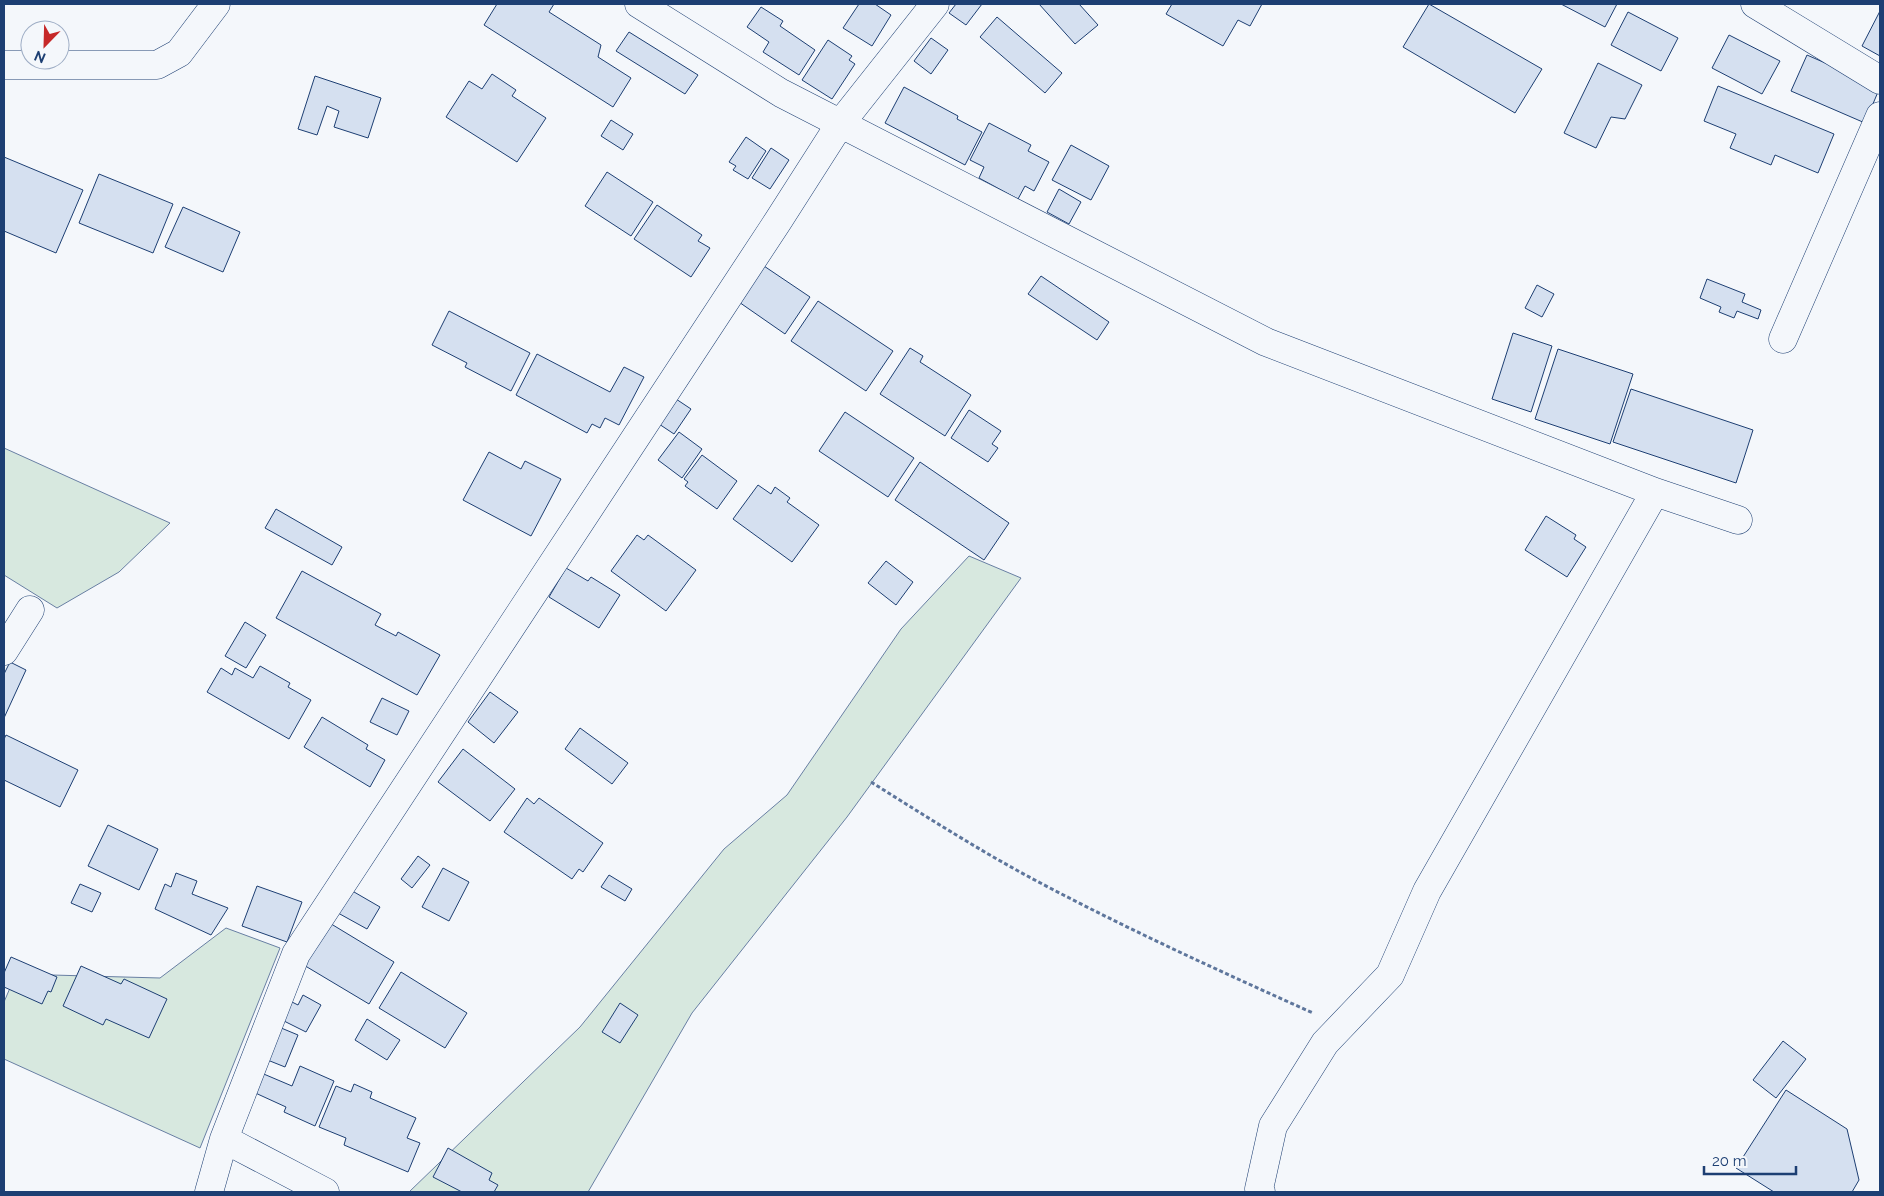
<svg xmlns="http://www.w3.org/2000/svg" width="1884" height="1196" viewBox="0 0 1884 1196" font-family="Raleway,sans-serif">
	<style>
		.green { fill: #d7e8df; stroke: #687fa3 }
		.building { fill: #d5e0f0; stroke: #1d3f73 }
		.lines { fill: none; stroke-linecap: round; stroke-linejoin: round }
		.street-casing { stroke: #1d3f73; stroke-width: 29 }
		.path { stroke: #5e769c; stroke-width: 3; stroke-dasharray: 4 2.5; stroke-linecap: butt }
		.street { stroke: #f4f7fb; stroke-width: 28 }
	</style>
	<rect width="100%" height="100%" fill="#f4f7fb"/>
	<path class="green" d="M4,448L170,523L119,572L57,608L4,575Z
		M969,556L1021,578L847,817L692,1013L588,1192H409L580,1027L724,849L787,795L901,629Z
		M226,928L280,948L200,1148L4,1059V1002L16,974L160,978Z"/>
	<path class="building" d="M497,4H554L549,12L601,45L598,57L631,78L613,107L484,25Z
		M859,4H875L891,15L872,46L843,28Z
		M956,4H982L966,25L949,13Z
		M1039,4H1079L1098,25L1075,44Z
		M1172,4H1262L1250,26L1238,20L1223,46L1166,14Z
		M1429,4L1542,69L1515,113L1403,47Z
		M1561,4H1617L1605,27Z
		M761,7L783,21L780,26L815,50L799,75L763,52L769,42L747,27Z
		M1880,11V56L1862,46Z
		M1628,12L1678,38L1661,71L1611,45Z
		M997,17L1062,73L1045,93L980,37Z
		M629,32L698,75L685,94L616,51Z
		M1729,35L1780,61L1762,94L1712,68Z
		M931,38L948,50L931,74L914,61Z
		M828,40L852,56L849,60L855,64L832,99L802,80Z
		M1807,55L1880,87L1865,123L1791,91Z
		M1598,63L1642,85L1625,119L1611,117L1596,148L1564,133Z
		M492,74L516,90L512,96L546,118L517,162L446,117L469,81L482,89Z
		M315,76L381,98L368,138L334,127L339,111L327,106L317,135L298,129Z
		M1718,86L1834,134L1818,173L1775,155L1771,165L1730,148L1736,134L1704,121Z
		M904,87L958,116L957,119L982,132L965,165L885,123Z
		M611,120L633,134L623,150L601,136Z
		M989,123L1031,145L1028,151L1049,162L1034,191L1025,186L1018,199L979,178L984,167L970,160Z
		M746,137L766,151L748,179L733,170L736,166L729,162Z
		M1071,145L1109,166L1091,200L1052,180Z
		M771,148L789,160L770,189L752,178Z
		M4,157L83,190L56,253L4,231Z
		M607,172L653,202L631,236L585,206Z
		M99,174L173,204L153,253L79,223Z
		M1059,189L1081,202L1069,224L1047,212Z
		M657,205L702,235L698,241L710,248L691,277L634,239Z
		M183,207L240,232L223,272L165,247Z
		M761,264L810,297L785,334L736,300Z
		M1041,276L1109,322L1097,340L1028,294Z
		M1707,279L1745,294L1742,302L1761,310L1758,319L1737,311L1734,318L1719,312L1721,307L1700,298Z
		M1537,285L1554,294L1542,317L1525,308Z
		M818,301L893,351L866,391L791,341Z
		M449,311L530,353L511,391L465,367L467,363L432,345Z
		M1513,333L1552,346L1531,412L1492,399Z
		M910,348L923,356L920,362L971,395L945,436L880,394Z
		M1558,349L1633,374L1610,444L1535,419Z
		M537,354L610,392L624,367L644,377L619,425L605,418L600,428L592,424L587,433L516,395Z
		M1631,389L1753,430L1736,483L1613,442Z
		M676,399L691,409L674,434L659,424Z
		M969,410L1001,431L992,444L998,448L988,462L951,438Z
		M845,412L914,458L888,497L819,451Z
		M679,432L702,449L682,478L658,460Z
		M489,452L521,469L525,461L561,479L531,536L463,500Z
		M702,455L737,481L717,509L685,486L688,482L684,479Z
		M920,462L1009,523L984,560L895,500Z
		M758,485L771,494L775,487L790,498L787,502L819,525L792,562L733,519Z
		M276,509L342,547L332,565L265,528Z
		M1546,516L1576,535L1574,539L1586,547L1567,577L1525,550Z
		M637,535L644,540L648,535L696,570L666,611L611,571Z
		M886,561L913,582L896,605L868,583Z
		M566,568L588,581L591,577L620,595L599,628L549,597Z
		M302,571L381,614L375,625L396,636L398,632L440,655L417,695L276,618Z
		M245,622L266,635L246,668L225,656Z
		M10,662L26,670L4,718V674Z
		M260,666L290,683L288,687L311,700L289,739L207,692L221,668L232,675L235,668L253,678Z
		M490,692L518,712L494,743L468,722Z
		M382,698L409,711L397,735L370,722Z
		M322,717L368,745L366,749L385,760L370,787L304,747Z
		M580,728L628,763L612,784L565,749Z
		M6,735L78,770L60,807L4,780V739Z
		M463,749L515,789L490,821L438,782Z
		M527,798L534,804L539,798L603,843L583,872L579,869L572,879L504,832Z
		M108,825L158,849L139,890L88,866Z
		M418,856L430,865L412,888L401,879Z
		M443,868L469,882L449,921L422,907Z
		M176,873L197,881L192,894L228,908L211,935L155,909L165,884L171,887Z
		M609,875L632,889L625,901L601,887Z
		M80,884L101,893L92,912L71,903Z
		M342,885L380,907L367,929L329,908Z
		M257,886L302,902L287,942L242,926Z
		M323,919L394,962L369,1004L297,961Z
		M11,957L57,977L51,992L48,991L42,1004L4,987V973Z
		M81,966L121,984L124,979L167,999L149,1038L106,1019L103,1025L63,1006Z
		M401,972L467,1013L445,1048L379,1008Z
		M303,995L321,1005L306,1032L282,1020L292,1002L298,1005Z
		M620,1003L638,1015L620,1043L602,1032Z
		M367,1019L400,1040L387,1060L355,1040Z
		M274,1025L298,1035L285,1067L260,1057Z
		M1783,1041L1806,1059L1776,1098L1753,1080Z
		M300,1066L334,1081L315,1126L284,1112L286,1107L251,1091L259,1072L292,1086Z
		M354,1084L372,1092L370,1098L416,1118L407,1138L420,1143L408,1172L344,1145L346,1138L319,1127L336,1086L351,1092Z
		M1786,1090L1847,1129L1859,1180L1852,1192H1774L1736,1168Z
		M448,1148L492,1173L489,1180L498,1185L494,1192H462L433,1177Z"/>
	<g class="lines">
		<defs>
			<path id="street" d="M639,4L781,93L1266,342L1655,492L1738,520
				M1755,4L1880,80
				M4,65H157L179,53L216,4
				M1783,339L1880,116
				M4,651L30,610
				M224,1139L325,1192
				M209,1192L224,1139L296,954L778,221L840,124L935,4
				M1261,1192L1259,1189L1273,1126L1325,1043L1390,975L1427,891L1655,492"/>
		</defs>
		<use href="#street" class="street-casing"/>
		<path class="path" d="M871,782C930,819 988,856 1050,888C1136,933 1224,973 1313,1013"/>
		<use href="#street" class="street"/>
	</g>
	<rect width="1884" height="1196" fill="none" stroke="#1d3f73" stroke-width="10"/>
	<g transform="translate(45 45) rotate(203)"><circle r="24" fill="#f4f7fb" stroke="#9eadc5"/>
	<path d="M0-4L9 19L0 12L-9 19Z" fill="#c62828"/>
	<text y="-8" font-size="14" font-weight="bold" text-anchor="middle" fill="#1d3f73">N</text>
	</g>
	<path d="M1704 1166v8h92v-8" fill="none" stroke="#1d3f73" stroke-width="2.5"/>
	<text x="1712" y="1166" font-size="15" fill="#1d3f73" stroke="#f4f7fb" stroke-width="4" paint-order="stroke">20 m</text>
</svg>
